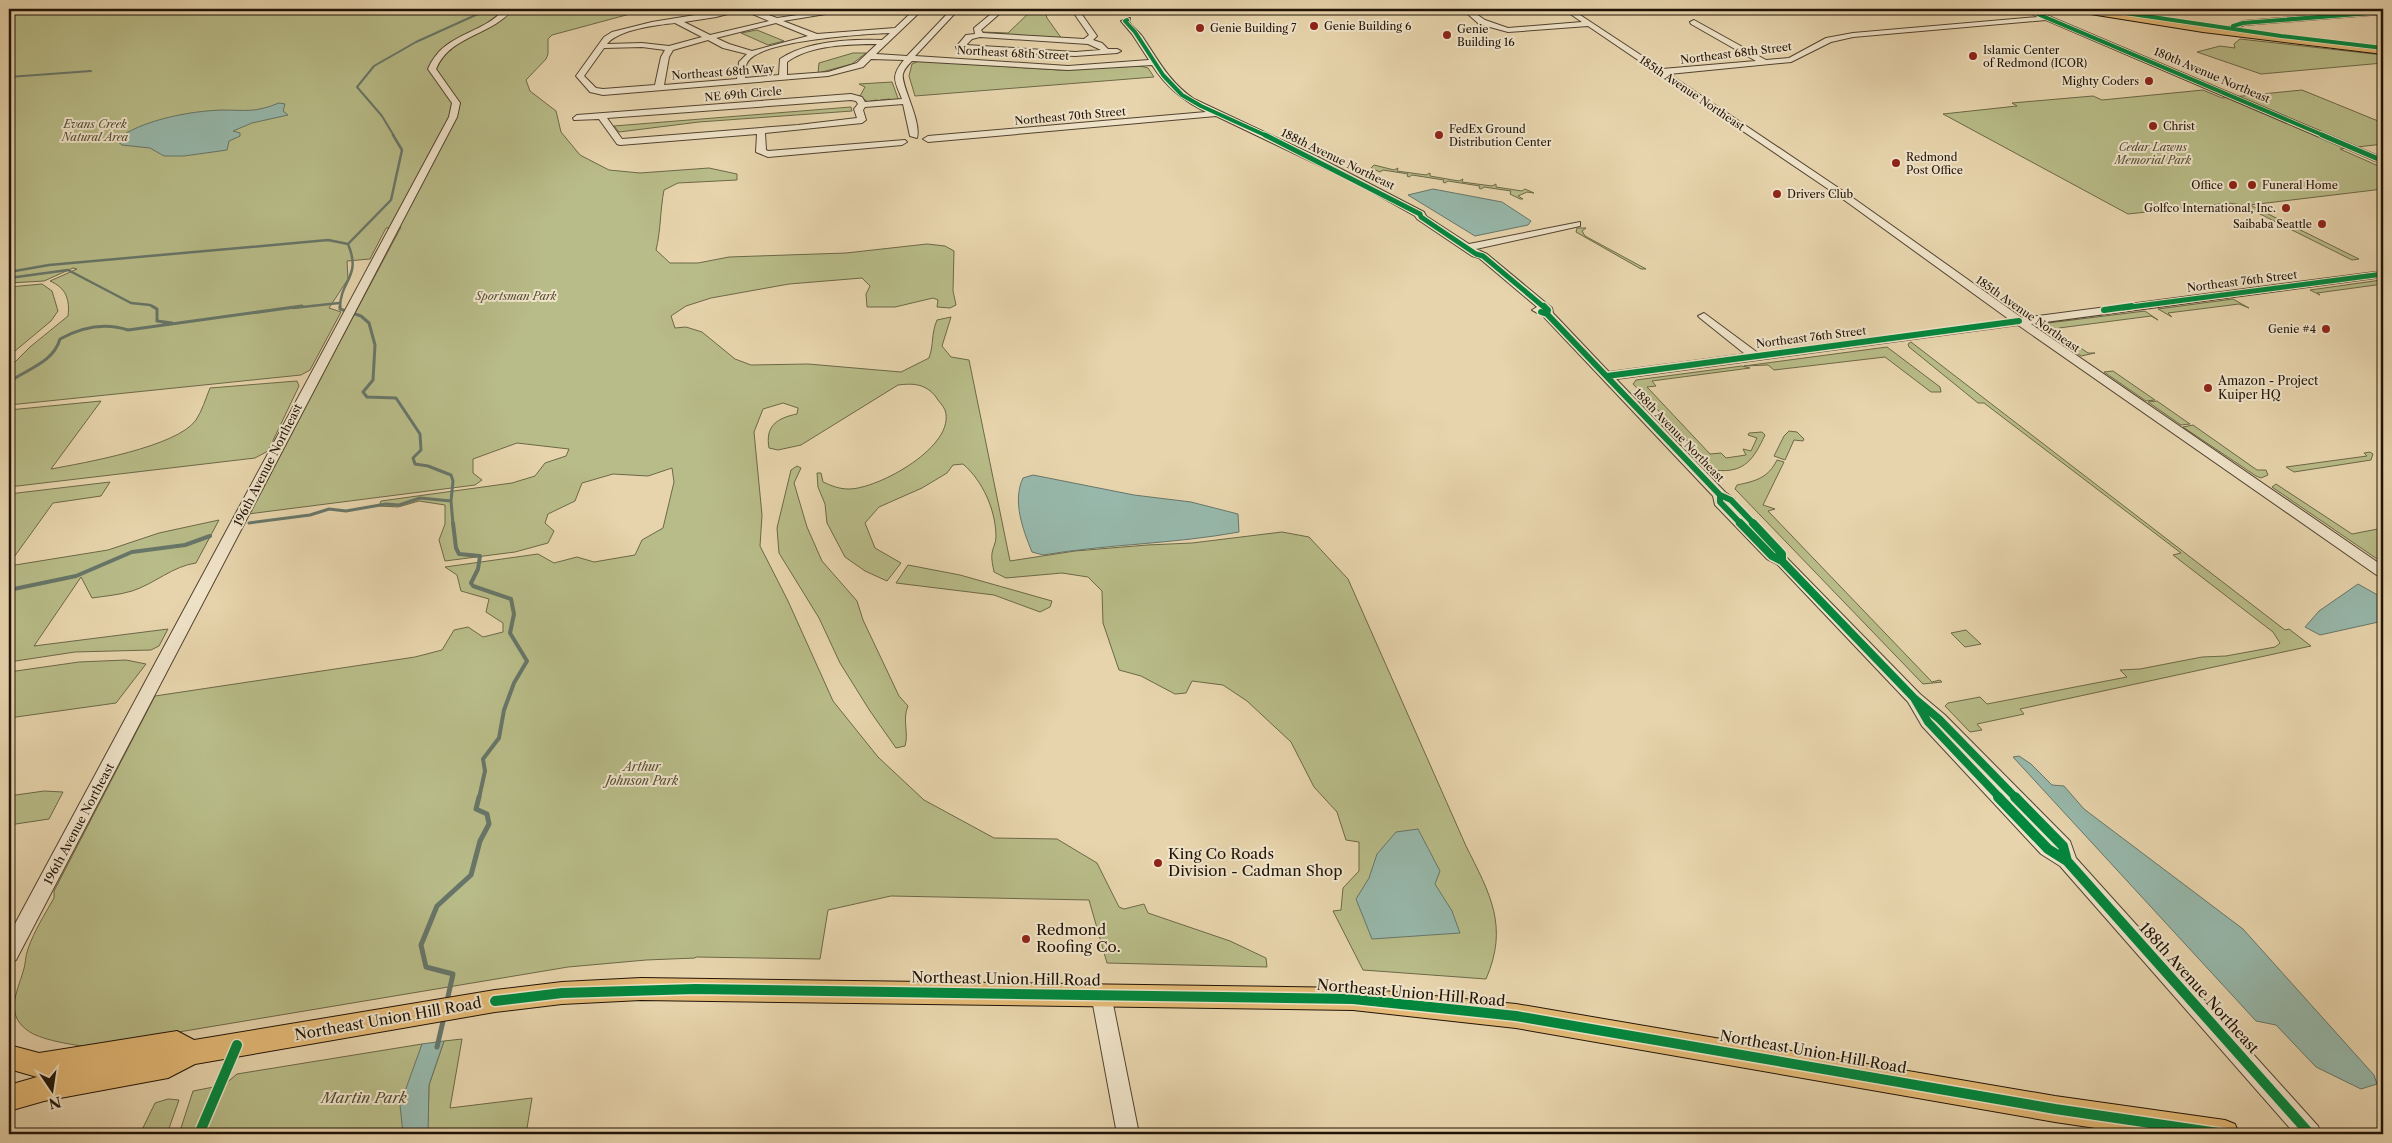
<svg xmlns="http://www.w3.org/2000/svg" width="2392" height="1143" viewBox="0 0 2392 1143" font-family="'Libre Caslon Text',serif">
	<style>
		.green { fill: #b8bc88; stroke: #6c6848 }
		.water { fill: #97b8ab; stroke: #677669 }
		.lines { fill: none; stroke-linecap: round; stroke-linejoin: round }
		.stream-far4 { stroke: #677669; stroke-width: 2 }
		.stream-far3 { stroke: #677669; stroke-width: 2.5 }
		.stream-far2 { stroke: #677669; stroke-width: 3 }
		.stream-far1 { stroke: #677669; stroke-width: 4 }
		.stream { stroke: #677669; stroke-width: 5 }
		.minor-casing { stroke: #524330; stroke-width: 2 }
		.major-casing { stroke: #201307; stroke-width: 2 }
		.minor { fill: #efe3c9; fill-rule: evenodd }
		.major { fill: #e4ba76; fill-rule: evenodd }
		.cycleway-far4-casing { stroke: #efe3c9; stroke-width: 5.5 }
		.cycleway-far3-casing { stroke: #efe3c9; stroke-width: 7 }
		.cycleway-far2-casing { stroke: #efe3c9; stroke-width: 9 }
		.cycleway-far1-casing { stroke: #efe3c9; stroke-width: 11 }
		.cycleway-casing { stroke: #efe3c9; stroke-width: 13 }
		.cycleway-far4 { stroke: #00873e; stroke-width: 4 }
		.cycleway-far3 { stroke: #00873e; stroke-width: 5 }
		.cycleway-far2 { stroke: #00873e; stroke-width: 6 }
		.cycleway-far1 { stroke: #00873e; stroke-width: 8 }
		.cycleway { stroke: #00873e; stroke-width: 10 }
		.poi-dot { fill: #8f2418; stroke: #efe3c9; stroke-width: 2 }
		.labels { text-anchor: middle; stroke-width: 4; stroke-linejoin: round; paint-order: stroke }
		.far-poi-label { font-size: 11px; fill: #201307; stroke: #efe3c9; text-anchor: start }
		.far-street-label { font-size: 11px; fill: #201307; stroke: #efe3c9 }
		.far-park-label { font-size: 11px; font-style: italic; fill: #554e34; stroke: #efe3c9 }
		.poi-label { font-size: 12px; fill: #201307; stroke: #efe3c9; text-anchor: start }
		.street-label { font-size: 12px; fill: #201307; stroke: #efe3c9 }
		.park-label { font-size: 12px; font-style: italic; fill: #554e34; stroke: #efe3c9 }
		.near-poi-label { font-size: 15px; fill: #201307; stroke: #efe3c9; text-anchor: start }
		.near-street-label { font-size: 15px; fill: #201307; stroke: #efe3c9 }
		.near-park-label { font-size: 15px; font-style: italic; fill: #554e34; stroke: #efe3c9 }
	</style>
	<rect width="100%" height="100%" fill="#e7d4ac"/>
	<filter id="stains"><feTurbulence type="fractalNoise" baseFrequency=".004" numOctaves="4"/><feColorMatrix values="0 0 0 0 .2 0 0 0 0 .09 0 0 0 0 .02 0 0 0 .5 -.17"/></filter>
	<radialGradient id="worn" r=".72"><stop offset=".6" stop-color="#630" stop-opacity="0"/><stop offset="1" stop-color="#630" stop-opacity=".3"/></radialGradient>
	<path class="green" d="M9,9H667L630,14L552,35L548,39V54L546,59L526,80L530,91L556,111L561,132L580,155L609,170L640,173L709,168L737,174V180L678,183L664,190C660,210 661,230 656,250L670,263H698L729,257L846,253L927,244L945,246L954,251L953,291L956,305L950,308L937,307L938,300L933,298L895,307H867L866,294L870,286L862,278L789,284L711,298L686,306L671,316L675,328L686,327L702,332L735,359L751,365L808,364L901,372L929,358C934,344 931,334 937,320L951,317L942,346L951,357L969,360L1010,561L1075,551L1147,545L1192,543L1282,532L1309,537L1348,579L1466,846C1490,894 1509,926 1486,979L1363,970L1333,911L1341,910L1343,888L1359,871V842L1346,840L1337,812L1314,787L1291,742L1247,701L1223,685L1192,681L1186,693L1175,694L1141,676L1119,670L1103,623L1102,591L1088,577L1062,573L1006,578L994,572C993,566 991,559 992,553C993,547 996,543 996,537C996,511 983,481 963,464L953,465L947,473L922,488L879,507L865,523L875,548L901,563L887,581L865,571L845,557L827,523L825,504L818,487L817,473H821L823,482C832,486 839,489 849,489C878,489 957,446 945,410C943,405 938,401 936,397C926,384 914,383 898,385L801,445L778,450L769,448C765,426 777,418 797,414L798,408L783,403L763,409L754,432L762,515L760,546L788,601L833,701L878,757L924,800L994,838L1057,839L1097,863L1119,907L1124,909L1144,904L1148,913L1230,941L1266,958L1267,967L1107,963L1089,900L891,896L828,910L820,959L696,957L695,958L646,960L568,967L89,1047C74,1045 39,1040 27,1030C5,1014 17,992 23,972C26,964 25,956 28,949C34,931 45,914 54,898V891L155,696L415,657L442,650L454,630L468,627L483,637L503,632V623L486,612L489,599L461,591L457,575L445,567L538,554L554,563L577,557L594,562L635,555L642,540L663,528L674,482L672,468L648,476L613,474L582,483L575,501L548,514L545,523L554,531L548,543L515,552L445,561L439,540L445,524V505L419,501L398,507L379,506L381,501L512,483L535,476L545,463L566,456L569,449L517,443L473,459V473L482,480L475,485L248,514L401,227L386,228L370,259L347,261L348,279L329,308L341,312L310,370L301,375L9,405V368L30,347L68,316C70,299 66,288 50,281L77,269L73,268L44,281L9,283Z
		M1033,9H1044L1047,18L1062,39L985,34L983,32L1008,33Z
		M757,30L784,41L768,45L741,33Z
		M2240,39L2383,55V63L2261,74L2197,52L2220,46L2235,48L2234,44Z
		M853,53H866L852,64L818,73L819,63Z
		M919,61L1060,70L1140,66L1148,68L1154,77L915,96L909,76L912,64Z
		M892,82L899,101H891L890,99L881,100L878,102L877,100L870,101L869,103L860,96L865,87L859,84Z
		M2203,90L2222,98L2302,90L2383,123V144L2340,149L2383,168V189L2250,205L2359,259L2352,260L2242,205L2229,203L2128,214L1943,114L2017,106L2012,103L2093,96L2102,100Z
		M851,107L852,111L699,122L619,132L614,126Z
		M1374,165L1394,170L1398,168L1397,171L1426,175L1430,173V176L1459,181L1463,179L1462,182L1492,186L1496,184V187L1522,191L1525,189L1534,193L1527,192L1518,196L1523,199H1520L1510,194L1511,191L1484,187L1481,189L1479,188L1480,186L1448,181L1445,183L1443,182L1444,180L1412,175L1409,177L1407,176L1408,174L1383,170L1380,172L1371,168Z
		M1577,228H1586L1582,231L1585,236L1646,269H1641L1576,232Z
		M2381,280L2383,281V284L2317,293L2320,295L2310,290Z
		M42,284L52,291L58,311L51,321L9,356V287Z
		M2233,299L2249,308L2239,304L2168,313L2172,317L2158,309Z
		M2145,311L2158,320L2151,316L2059,328L2062,331L2047,333L2040,327L2048,323Z
		M2058,333L2088,353H2095L2081,356L2049,334Z
		M1911,342L2285,630L2289,629L2311,646L2020,709L2024,714L1977,724L1982,730L1970,732L1945,706L1948,703L1980,697L1987,704L2127,677L2120,670L2140,669L2202,657L2226,656L2275,647L2280,643L2273,632L2173,555L2181,553L1984,403H1978L1909,347L1908,344Z
		M1887,347L1940,387L1941,392H1931L1885,357L1774,370L1768,365L1744,366Z
		M1742,366L1750,368L1652,381L1656,386L1647,387L1710,454L1721,453L1726,458L1746,455L1743,449L1751,451L1757,438L1748,435L1749,433L1762,432L1765,435C1754,458 1745,474 1715,470L1633,384L1636,380Z
		M2113,371L2155,400L2146,401L2104,372Z
		M297,381L299,386L268,451L255,458L9,487V410L101,401L51,469C83,463 177,447 196,420C202,411 206,398 210,388Z
		M2157,401L2190,424L2181,425L2148,402Z
		M2193,425L2257,470H2266L2268,475L2261,478L2256,476L2183,427Z
		M1789,431L1797,432L1804,439L1803,441L1794,440L1785,460L1774,456L1784,436Z
		M2370,452L2373,454L2371,460L2294,472L2286,467L2367,456L2364,453Z
		M1777,460L1784,462L1763,505L1775,509L1768,511L1932,682L1940,680L1942,682L1923,684L1735,489L1737,485C1756,481 1768,478 1777,460Z
		M797,466L801,468L794,483L807,527L822,561L857,601L863,620L899,696L908,706C902,719 909,733 905,746L896,748L870,711L840,663L819,618L779,553L777,528L791,470Z
		M110,482L101,496L53,503L9,564V494Z
		M2276,484L2352,534L2383,528V563L2272,487Z
		M219,520L196,563C173,566 154,584 132,591C119,595 105,596 92,598L81,577L34,646L168,629L159,646L151,650L75,652L9,662V566L108,550L159,533Z
		M908,565L960,575L1052,601L1050,607L1040,612L994,595L896,583Z
		M1966,630L1981,644L1965,647L1951,633Z
		M126,660L146,664L116,703L9,718V672L79,662Z
		M44,791L63,792L49,819L9,825V796Z
		M462,1039L450,1108L532,1098L526,1134H179L193,1091L224,1085L237,1074L422,1044L420,1053L428,1121L429,1085L444,1041Z
		M168,1099L179,1100L167,1134H140L155,1103Z"/>
	<path class="water" d="M279,103L285,104L283,111L288,115L252,123L233,131L240,133V136L229,141L227,150L184,156H164L150,148L122,145L116,140C141,120 190,111 222,110C247,110 254,113 279,103Z
		M1433,189L1502,202L1531,221L1528,225L1475,236L1408,195Z
		M1033,475L1134,495L1191,502L1238,514L1239,532C1174,544 1108,544 1043,555L1032,552C1023,530 1012,501 1023,478Z
		M2358,584L2383,598V621L2320,635L2305,627L2319,611Z
		M2019,756L2031,764L2052,785L2064,786L2084,809L2243,929L2374,1075L2377,1084L2361,1089L2316,1067L2276,1025L2256,1021L2013,757Z
		M1418,829L1440,871L1435,884L1452,911L1460,933L1372,939L1356,899L1369,878L1377,854L1396,832Z
		M444,1041L429,1085L428,1134H403L400,1105L422,1044Z"/>
	<g class="lines">
		<path class="stream-far4" d="M9,77L91,71
			M394,136L382,116L357,87L374,66L416,42L489,9"/>
		<path class="stream-far3" d="M9,272L49,265L328,240L348,244
			M9,278L68,270L131,303L150,305L155,308
			M293,308L339,303
			M340,308C340,280 362,277 348,244L391,200L402,150L393,135"/>
		<path class="stream-far2" d="M152,306L157,309V321L172,323
			M340,306V309L361,316L369,323L375,345L373,380L363,392L367,397L396,398L420,434L421,450L413,458L415,464L428,466L451,475L453,481L451,501L453,524
			M9,382C27,369 53,363 60,339C82,327 104,322 128,330L302,306
			M249,523L310,515L329,509L346,511L386,504L399,505L420,498L451,501"/>
		<path class="stream-far1" d="M453,523L456,548L459,554L480,556L478,569L471,583L473,586L511,599L514,614L510,633L527,661L514,683L504,710L499,738L483,759L485,771L479,798
			M9,590L76,576L132,552L185,545L210,536"/>
		<path class="stream" d="M447,1001L453,974L426,967L421,945L437,906L471,875L480,841L489,824L487,814L476,809L479,797
			M437,1047L444,1017"/>
		<defs>
			<path id="minor" d="M505,9H513C491,36 450,35 436,69L460,103L457,117L16,960L9,963V935L449,117L452,103L428,69C444,32 480,36 505,9Z
				M732,9H752L777,18L838,9H856L783,21L817,34L895,28L913,11L911,9H959L915,56L1068,66L1149,60L1132,34L1121,21L1130,18L1129,22C1133,28 1138,31 1142,36C1158,60 1169,82 1194,99L1318,157L1424,212L1426,216L1469,244L1580,222V226L1476,249L1487,254L1552,308L1553,313L1609,372L1745,354L1700,318L1698,316L1704,313L1758,353L2010,320L1840,197L1588,26L1508,32L1479,24L1462,9H1469L1485,20L1508,28L1582,22L1563,9H1571L1662,69L1756,61L1691,24L1690,22L1694,20L1766,60L1789,58L1826,38L1853,33L2038,17L2022,9H2032L2383,158V164L2380,163L2046,20L1853,37L1831,42L1791,62L1669,74L1846,193L2022,318L2383,271V277L2031,324L2383,566V578L2378,576L2018,325L1616,379L1725,492L1735,499L1729,503L1777,553L1787,558L1920,694L1945,715L2070,841L2076,858L2318,1126L2321,1134H2295L2060,866L2041,854L1922,726L1908,702L1777,564L1767,559L1715,505L1713,496L1543,316L1532,310L1537,307L1479,258L1472,256L1417,219L1415,216L1354,182L1216,116L928,142L923,139L928,136L1206,112C1183,101 1166,87 1152,65L1068,70L912,61C908,65 904,69 903,74C900,84 922,121 917,138L910,136L903,104L865,107L863,110L866,120L862,123L765,133L766,150L768,151L905,140L907,142L902,145L768,157L756,152L757,134L620,145L617,144L599,119L574,120L573,118L577,115L851,94L862,97L865,102L902,99C895,81 890,77 904,60L871,59L863,67L828,76L603,95L590,92L576,76L604,37L612,32L652,22ZM743,10L769,21L710,35L684,22L716,17ZM920,12L947,14L907,56L876,54ZM675,23L702,37L669,46L642,43L607,44C619,29 657,25 675,23ZM776,23L808,36L752,51L729,44L716,38ZM890,33L882,40C851,39 807,41 780,59L779,75L745,78C746,74 745,66 747,63C757,40 866,34 890,33ZM708,40L723,48L747,54L739,62L737,79L664,85L669,57L673,50ZM877,44L857,63L828,72L787,75V62C810,45 850,44 877,44ZM642,47L665,50L661,57L655,85L603,89L596,88L584,76L604,48ZM851,100L856,101L858,104L854,109L857,118L798,125L622,139L607,118Z
				M997,9H1005L981,30L983,33L1084,39L1089,35L1071,9H1078L1097,36L1093,40L1102,43L1108,49H1117L1121,51L1117,53L1075,56L957,49L956,47L966,35L975,34L974,28ZM980,37L1088,44L1101,50L1075,52L966,45L972,39Z
				M2383,10V14L2244,25L2224,34L2217,32L2243,21Z
				M1101,985L1108,988L1111,994L1139,1134H1117L1091,994L1094,988Z"/>
			<path id="major" d="M2024,9H2035L2037,11L2032,14Z
				M2073,9H2093L2203,26L2383,48V54L2203,32L2078,12Z
				M641,978L1353,988L1516,1004L2055,1096L2225,1120L2235,1124L2239,1134H2136L2055,1122L1516,1028L1353,1010L641,1000L562,1004L495,1012L195,1064L168,1078L44,1101L9,1111V1085L37,1077L9,1069V1045L39,1053L177,1031L194,1040L495,990L562,982Z"/>
		</defs>
		<use href="#minor" class="minor-casing"/>
		<use href="#major" class="major-casing"/>
		<use href="#minor" class="minor"/>
		<use href="#major" class="major"/>
		<defs>
			<path id="cycleway-far4" d="M2026,9L2325,136
				M2098,9L2281,36L2383,48
				M1127,20L1125,21L1135,32L1163,75L1182,95L1201,106L1267,136
				M2233,26L2243,23L2383,12"/>
			<path id="cycleway-far3" d="M1265,135L1420,214L1421,217L1476,254L1483,256L1545,308
				M2322,135L2383,161
				M2123,308L2383,274"/>
			<path id="cycleway-far2" d="M1544,306L1548,310L1547,314
				M2104,310L2132,306
				M1541,312L1547,314L1720,495L1731,500L1754,524
				M1607,376L2019,321
				M1720,495V502L1741,524"/>
			<path id="cycleway-far1" d="M1740,523L1772,556L1782,561L1914,698L1939,719L2016,798
				M1753,523L1782,554V561
				M1914,698L1928,722L2000,798"/>
			<path id="cycleway" d="M1998,797L2048,849L2067,861L2310,1134
				M2015,797L2063,846L2067,861
				M495,1001L562,993L695,989L1353,999L1516,1016L2055,1109L2225,1134
				M199,1134L237,1045"/>
		</defs>
		<use href="#cycleway-far4" class="cycleway-far4-casing"/>
		<use href="#cycleway-far3" class="cycleway-far3-casing"/>
		<use href="#cycleway-far2" class="cycleway-far2-casing"/>
		<use href="#cycleway-far1" class="cycleway-far1-casing"/>
		<use href="#cycleway" class="cycleway-casing"/>
		<use href="#cycleway-far4" class="cycleway-far4"/>
		<use href="#cycleway-far3" class="cycleway-far3"/>
		<use href="#cycleway-far2" class="cycleway-far2"/>
		<use href="#cycleway-far1" class="cycleway-far1"/>
		<use href="#cycleway" class="cycleway"/>
	</g>
	<g class="poi-dot">
		<circle cx="1314" cy="26" r="5"/>
		<circle cx="1200" cy="28" r="5"/>
		<circle cx="1447" cy="35" r="5"/>
		<circle cx="1973" cy="56" r="5"/>
		<circle cx="2149" cy="81" r="5"/>
		<circle cx="2153" cy="126" r="5"/>
		<circle cx="1439" cy="135" r="5"/>
		<circle cx="1896" cy="163" r="5"/>
		<circle cx="2233" cy="185" r="5"/>
		<circle cx="2252" cy="185" r="5"/>
		<circle cx="1777" cy="194" r="5"/>
		<circle cx="2286" cy="208" r="5"/>
		<circle cx="2322" cy="224" r="5"/>
		<circle cx="2326" cy="329" r="5"/>
		<circle cx="2208" cy="388" r="5"/>
		<circle cx="1158" cy="863" r="5"/>
		<circle cx="1026" cy="939" r="5"/>
	</g>
	<g class="labels">
		<g class="far-poi-label">
			<text x="1324" y="30">Genie Building 6</text>
			<text x="1210" y="32">Genie Building 7</text>
			<text x="1457" y="33">Genie<tspan x="1457" dy="13">Building 16</tspan></text>
			<text x="1983" y="54">Islamic Center<tspan x="1983" dy="13">of Redmond (ICOR)</tspan></text>
			<text x="2139" y="85" text-anchor="end">Mighty Coders</text>
			<text x="2163" y="130">Christ</text>
			<text x="1449" y="133">FedEx Ground<tspan x="1449" dy="13">Distribution Center</tspan></text>
			<text x="1906" y="161">Redmond<tspan x="1906" dy="13">Post Office</tspan></text>
			<text x="2223" y="189" text-anchor="end">Office</text>
			<text x="2262" y="189">Funeral Home</text>
			<text x="1787" y="198">Drivers Club</text>
			<text x="2276" y="212" text-anchor="end">Golfco International, Inc.</text>
			<text x="2312" y="228" text-anchor="end">Saibaba Seattle</text>
			<text x="2316" y="333" text-anchor="end">Genie #4</text>
		</g>
		<g class="far-street-label">
			<text transform="translate(1013 53) rotate(3)" y="4">Northeast 68th Street</text>
			<text transform="translate(1736 53) rotate(-7)" y="4">Northeast 68th Street</text>
			<text transform="translate(723 72) rotate(-4)" y="4">Northeast 68th Way</text>
			<text transform="translate(2212 75) rotate(23)" y="4">180th Avenue Northeast</text>
			<text transform="translate(1692 93) rotate(34)" y="4">185th Avenue Northeast</text>
			<text transform="translate(743 94) rotate(-5)" y="4">NE 69th Circle</text>
			<text transform="translate(1070 116) rotate(-5)" y="4">Northeast 70th Street</text>
			<text transform="translate(1338 159) rotate(26)" y="4">188th Avenue Northeast</text>
			<text transform="translate(2242 281) rotate(-7)" y="4">Northeast 76th Street</text>
			<text transform="translate(2028 314) rotate(35)" y="4">185th Avenue Northeast</text>
			<text transform="translate(1811 337) rotate(-7)" y="4">Northeast 76th Street</text>
			<text transform="translate(1679 435) rotate(46)" y="4">188th Avenue Northeast</text>
		</g>
		<g class="far-park-label">
			<text x="95" y="128">Evans Creek<tspan x="95" dy="13">Natural Area</tspan></text>
			<text x="2153" y="151">Cedar Lawns<tspan x="2153" dy="13">Memorial Park</tspan></text>
			<text x="516" y="300">Sportsman Park</text>
		</g>
		<g class="poi-label">
			<text x="2218" y="385">Amazon - Project<tspan x="2218" dy="14">Kuiper HQ</tspan></text>
		</g>
		<g class="street-label">
			<text transform="translate(268 465) rotate(-63)" y="4">196th Avenue Northeast</text>
			<text transform="translate(79 824) rotate(-62)" y="4">196th Avenue Northeast</text>
		</g>
		<g class="park-label">
			<text x="642" y="771">Arthur<tspan x="642" dy="14">Johnson Park</tspan></text>
		</g>
		<g class="near-poi-label">
			<text x="1168" y="859">King Co Roads<tspan x="1168" dy="17">Division - Cadman Shop</tspan></text>
			<text x="1036" y="935">Redmond<tspan x="1036" dy="17">Roofing Co.</tspan></text>
		</g>
		<g class="near-street-label">
			<text transform="translate(1006 979) rotate(1)" y="5">Northeast Union Hill Road</text>
			<text transform="translate(2199 988) rotate(48)" y="5">188th Avenue Northeast</text>
			<text transform="translate(1411 993) rotate(5)" y="5">Northeast Union Hill Road</text>
			<text transform="translate(388 1019) rotate(-10)" y="5">Northeast Union Hill Road</text>
			<text transform="translate(1813 1052) rotate(10)" y="5">Northeast Union Hill Road</text>
		</g>
		<g class="near-park-label">
			<text x="364" y="1103">Martin Park</text>
		</g>
	</g>
	<rect width="2392" height="1143" fill="none" stroke="#e7d4ac" stroke-width="30"/>
	<rect x="10" y="10" width="2372" height="1123" fill="none" stroke="#201307" stroke-width="2.5"/>
	<rect x="15" y="15" width="2362" height="1113" fill="none" stroke="#201307"/>
	<g transform="translate(52 1090) rotate(167)" stroke="#efe3c9" stroke-width="4" paint-order="stroke">
	<path d="M0-4L9 19L0 12L-9 19Z" fill="#201307"/>
	<text y="-8" font-size="14" font-weight="bold" text-anchor="middle" fill="#201307">N</text>
	</g>
	<rect width="100%" height="100%" filter="url(#stains)"/>
	<rect width="100%" height="100%" fill="url(#worn)"/>
</svg>
